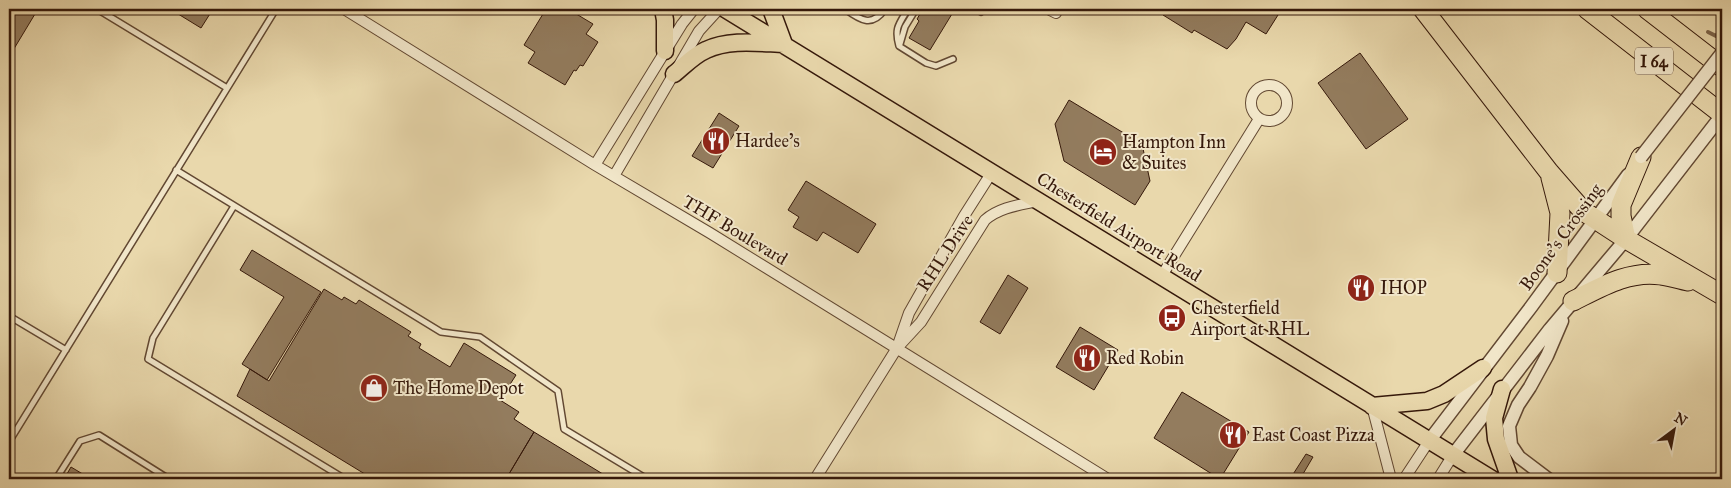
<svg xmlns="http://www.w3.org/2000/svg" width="1731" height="488" viewBox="0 0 1731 488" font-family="'IM FELL Great Primer',serif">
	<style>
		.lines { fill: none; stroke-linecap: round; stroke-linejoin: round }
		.stream { stroke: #7c644a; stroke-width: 4 }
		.building { fill: #937c5e; stroke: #35180a }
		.service-casing { stroke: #624832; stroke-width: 8 }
		.minor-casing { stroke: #624832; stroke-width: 12 }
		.tertiary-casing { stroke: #624832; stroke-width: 15 }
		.primary-casing { stroke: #35180a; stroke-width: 19 }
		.motorway-casing { stroke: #35180a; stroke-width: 21 }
		.service { stroke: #f1e6c9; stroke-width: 5 }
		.minor { stroke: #f1e6c9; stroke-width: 10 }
		.tertiary { stroke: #f1e6c9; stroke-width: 12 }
		.primary { stroke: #e9d8ac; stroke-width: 16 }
		.motorway { stroke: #e9d8ac; stroke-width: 19 }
		.tertiary-bridge-casing { stroke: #624832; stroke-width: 15; stroke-linecap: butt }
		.tertiary-bridge { stroke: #f1e6c9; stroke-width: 12 }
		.labels { text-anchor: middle; stroke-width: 4; stroke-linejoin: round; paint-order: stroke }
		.shield { fill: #f1e6c9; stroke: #6d5643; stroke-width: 1 }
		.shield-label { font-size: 16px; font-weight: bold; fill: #35180a }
		.poi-label { font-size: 18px; fill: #35180a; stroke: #f1e6c9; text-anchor: start }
		.street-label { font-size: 18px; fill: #35180a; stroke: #f1e6c9 }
	</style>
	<rect width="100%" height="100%" fill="#e9d8ac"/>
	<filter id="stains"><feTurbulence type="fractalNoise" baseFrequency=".004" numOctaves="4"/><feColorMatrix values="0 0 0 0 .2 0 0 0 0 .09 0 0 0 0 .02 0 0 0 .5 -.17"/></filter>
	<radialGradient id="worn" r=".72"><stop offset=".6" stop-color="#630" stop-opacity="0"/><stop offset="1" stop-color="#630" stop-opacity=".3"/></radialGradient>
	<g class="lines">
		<path class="stream" d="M1708,32L1716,36L1722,28"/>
	</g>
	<path class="building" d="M9,9H38L9,57Z
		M170,9H213L201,28Z
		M546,9H568L593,24L586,34L598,42L583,66L580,65L576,71L574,70L565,85L528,63L535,52L524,45Z
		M923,9H955L930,50L909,38L919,21L917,19Z
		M1159,9H1268L1278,15L1266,34L1246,22L1236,39L1227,49L1194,30L1192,33L1163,15L1165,12Z
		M1360,53L1408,119L1366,149L1318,83Z
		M1069,100L1142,144L1150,181L1135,205L1064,161L1055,124Z
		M719,113L739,126L713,168L692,156Z
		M806,181L876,224L858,253L823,232L817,241L793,227L799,217L788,210Z
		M252,250L321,292L267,380L242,364L284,297L240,270Z
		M1008,275L1028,288L1000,334L980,322Z
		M324,289L342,300L344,297L356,304L359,300L411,332L408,336L421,344L419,348L450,367L464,343L516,375L500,400L519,412L514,419L534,432L506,479H373L237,396L250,369L269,381Z
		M1080,327L1118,350L1094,390L1056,367Z
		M1182,392L1249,432L1220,479L1154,438Z
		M534,432L611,479H506Z
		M1306,454L1313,457L1300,479H1290Z
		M71,467L91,479H64Z"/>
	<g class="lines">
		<defs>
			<path id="service" d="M97,9L227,88
				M845,9C860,20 872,28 885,9
				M908,9C899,24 894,28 899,46L926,63L936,66L953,59
				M977,9L981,12
				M900,44L905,27L916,9
				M176,170L441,332L480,337L558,391L564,429L647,479
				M234,206L153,338L148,359L345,479
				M9,316L66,350
				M9,442L276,9
				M56,479L80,441L99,435L169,479"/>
			<path id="minor" d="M344,9L595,165L710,233L1108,479
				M1048,9L1056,13
				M1251 103a18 18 0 1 1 36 0a18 18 0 1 1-36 0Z
				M595,165L682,24L694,9
				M614,176L699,31L719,9
				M1161,277L1259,119
				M899,342L909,313L964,216L992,172
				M1372,406L1391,479
				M815,479L897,348L921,322L985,220C1000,207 1020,205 1038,201
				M1404,479L1429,441
				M1438,479L1453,455"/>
			<path id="tertiary" d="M1429,441L1531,307L1628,175
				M1453,455L1550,329L1626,239L1722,115
				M1548,479L1519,457L1511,445L1509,426L1518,405L1530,387L1547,356L1562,321"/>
			<path id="primary" d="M663,9L665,20V51
				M725,9L1492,479
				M771,9L784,44
				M674,74C684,66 694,55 706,50C729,39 758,43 784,44
				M1502,389L1494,418L1496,439L1510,479
				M1372,406L1427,401L1444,394L1483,368"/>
			<path id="motorway" d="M1423,9L1549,172L1583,211L1626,239L1722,295
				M1587,9L1722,114
				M1647,9L1722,67
				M1551,178L1560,213L1557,273
				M1626,239L1621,216V205L1641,157
				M1573,301C1601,287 1629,270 1661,275C1670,276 1679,279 1688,281"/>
		</defs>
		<use href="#service" class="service-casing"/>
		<use href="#minor" class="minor-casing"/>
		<use href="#tertiary" class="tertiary-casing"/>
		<use href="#primary" class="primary-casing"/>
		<use href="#motorway" class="motorway-casing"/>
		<use href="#service" class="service"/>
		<use href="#minor" class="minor"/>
		<use href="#tertiary" class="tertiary"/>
		<use href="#primary" class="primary"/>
		<use href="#motorway" class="motorway"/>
		<defs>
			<path id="tertiary-bridge" d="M1641,157L1722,53"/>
		</defs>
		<use href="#tertiary-bridge" class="tertiary-bridge-casing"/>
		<use href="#tertiary-bridge" class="tertiary-bridge"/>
	</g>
	<defs>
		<symbol id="restaurant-disc" viewBox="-11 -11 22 22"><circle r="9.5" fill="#8f2418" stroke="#f1e6c9"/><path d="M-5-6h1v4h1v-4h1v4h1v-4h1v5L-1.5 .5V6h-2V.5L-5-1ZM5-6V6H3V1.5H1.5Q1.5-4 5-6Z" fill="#fff"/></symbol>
		<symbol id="hotel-disc" viewBox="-11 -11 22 22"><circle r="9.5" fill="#8f2418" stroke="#f1e6c9"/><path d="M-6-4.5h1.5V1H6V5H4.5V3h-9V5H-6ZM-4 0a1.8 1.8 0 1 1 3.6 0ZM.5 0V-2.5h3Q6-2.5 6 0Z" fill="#fff"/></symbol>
		<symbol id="bus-disc" viewBox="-11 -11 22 22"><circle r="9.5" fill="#8f2418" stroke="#f1e6c9"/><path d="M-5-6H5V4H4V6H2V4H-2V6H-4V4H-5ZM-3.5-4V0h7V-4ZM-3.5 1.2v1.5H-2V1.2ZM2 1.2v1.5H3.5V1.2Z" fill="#fff"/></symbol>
		<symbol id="shop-disc" viewBox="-11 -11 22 22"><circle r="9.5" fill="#8f2418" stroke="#f1e6c9"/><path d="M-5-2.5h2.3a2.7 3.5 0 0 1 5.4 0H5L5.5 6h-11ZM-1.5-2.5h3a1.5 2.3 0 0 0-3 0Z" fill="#fff"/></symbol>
	</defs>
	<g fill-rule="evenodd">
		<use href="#restaurant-disc" x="700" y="125" width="32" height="32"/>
		<use href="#hotel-disc" x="1087" y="136" width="32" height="32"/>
		<use href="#restaurant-disc" x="1345" y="272" width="32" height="32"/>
		<use href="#bus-disc" x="1156" y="302" width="32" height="32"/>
		<use href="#restaurant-disc" x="1071" y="342" width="32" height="32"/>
		<use href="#shop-disc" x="358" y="372" width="32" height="32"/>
		<use href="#restaurant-disc" x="1217" y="419" width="32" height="32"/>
	</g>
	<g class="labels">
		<rect class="shield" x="1635" y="47.5" width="38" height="27" rx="4"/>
		<g class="shield-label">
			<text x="1654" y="67">I 64</text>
		</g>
		<g class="poi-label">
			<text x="735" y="147">Hardee's</text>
			<text x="1122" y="148">Hampton Inn<tspan x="1122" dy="21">&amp; Suites</tspan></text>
			<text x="1380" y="294">IHOP</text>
			<text x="1191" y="314">Chesterfield<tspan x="1191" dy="21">Airport at RHL</tspan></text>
			<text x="1106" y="364">Red Robin</text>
			<text x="393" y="394">The Home Depot</text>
			<text x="1252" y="441">East Coast Pizza</text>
		</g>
		<g class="street-label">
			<text transform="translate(1119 227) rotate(32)" y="6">Chesterfield Airport Road</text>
			<text transform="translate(735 230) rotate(31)" y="6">THF Boulevard</text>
			<text transform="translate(1561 237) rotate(-54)" y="6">Boone's Crossing</text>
			<text transform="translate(945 253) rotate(-57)" y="6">RHL Drive</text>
		</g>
	</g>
	<rect width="1731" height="488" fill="none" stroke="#e9d8ac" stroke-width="30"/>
	<rect x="10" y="10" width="1711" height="468" fill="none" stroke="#35180a" stroke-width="2.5"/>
	<rect x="15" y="15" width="1701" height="458" fill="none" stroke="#35180a"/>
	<g transform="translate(1674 430) rotate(32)" stroke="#f1e6c9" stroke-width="4" paint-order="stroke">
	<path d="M0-4L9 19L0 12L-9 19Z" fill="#35180a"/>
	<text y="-8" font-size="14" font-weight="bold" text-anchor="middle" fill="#35180a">N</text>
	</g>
	<rect width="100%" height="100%" filter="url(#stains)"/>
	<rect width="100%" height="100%" fill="url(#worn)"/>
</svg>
